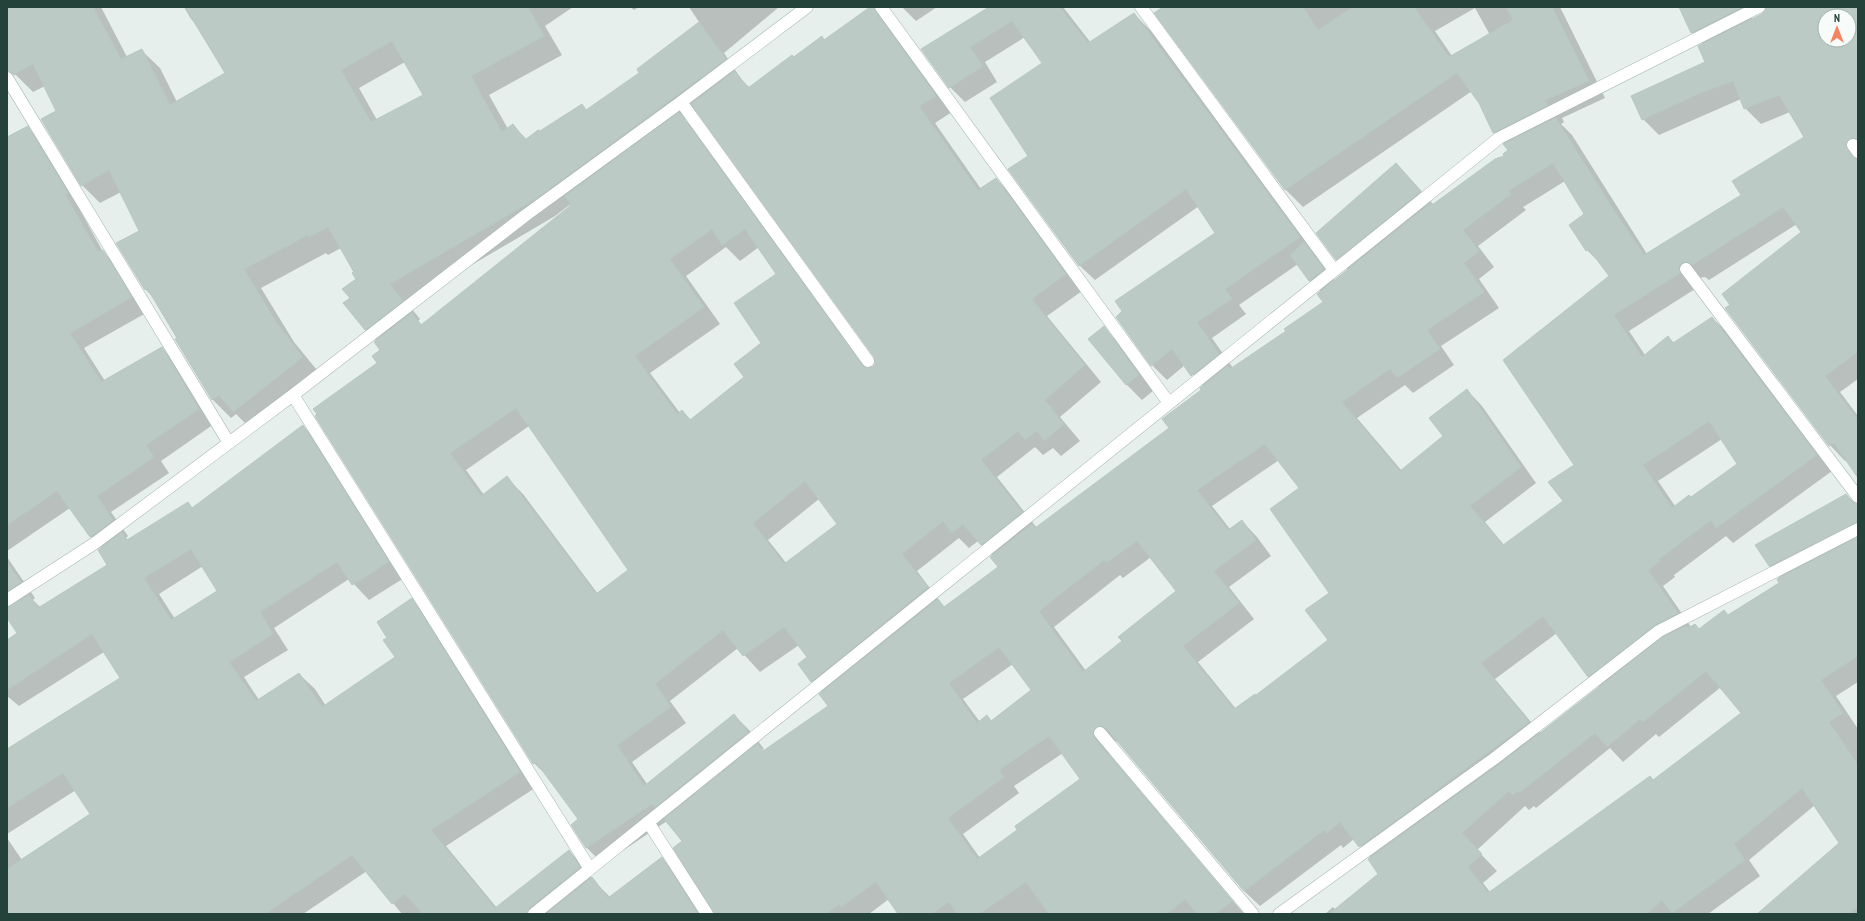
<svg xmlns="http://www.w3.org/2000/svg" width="1865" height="921" viewBox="0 0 1865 921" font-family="'PT Sans Narrow',sans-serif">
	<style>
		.shadow { fill: #0003; fill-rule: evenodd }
		.building { fill: #bbcac4; stroke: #b8c9c2; fill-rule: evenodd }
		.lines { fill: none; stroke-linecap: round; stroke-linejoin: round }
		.street-casing { stroke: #a8b8b2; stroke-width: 13 }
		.street { stroke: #fff; stroke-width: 12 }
	</style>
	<rect width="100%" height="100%" fill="#e6efeb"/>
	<path class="shadow" d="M7,7H101L127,57L141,50L160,68L177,102L226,74L274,7H573L545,26L562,55L489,95L508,129L513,125L527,140L582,106L587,111L640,73L699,22L689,7H779L724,53L741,79L750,88L821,37L825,41L873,7L889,23L952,112L935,123L981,189L996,179L1012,195L1082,291L1047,316L1101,382L1060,417L1080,441L1061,456L1053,448L1043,455L1035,447L997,477L1037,528L1170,429L1203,390L1204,387L1185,365L1167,380L1152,365L1217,233L1199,206L1095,280L1079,265L1029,156L1043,63L1025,37L985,62L997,82L965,102L950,87L987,9L985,7H1063L1091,43L1134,14L1157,37L1335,281L1348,270L1336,259L1396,164L1434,205L1505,156L1510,150L1494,132L1480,102L1472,91L1303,207L1286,190L1156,13L1165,7H1560L1605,98L1562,118L1564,122L1561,124L1572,135L1647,254L1742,195L1805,137L1790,112L1761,124L1745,108L1741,99L1659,135L1643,119L1706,62L1704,44L1692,32L1681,7H1746L1755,24L1796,7H1858V379L1840,392L1858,416V476L1847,460L1845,461L1830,445L1731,305L1802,232L1797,224L1709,280L1705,277L1698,278L1695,289L1629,331L1645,355L1668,337L1674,343L1712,318L1728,333L1832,471L1733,543L1726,536L1674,575L1675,577L1663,586L1691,627L1699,630L1728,615L1780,583L1781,578L1769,566L1846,495L1858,505V682L1836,696L1858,729V914H1759L1841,844L1815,805L1749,860L1760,876L1708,914H1325L1333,907L1336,910L1380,874L1371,858L1354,839L1343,848L1341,845L1260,906L1244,891L1119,742L1115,741L1108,746L1110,755L1244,914H899L889,899L869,914H718L684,841L667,821L603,864L587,848L572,825L579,819L550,779L534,763L378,363L382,351L377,341L365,330L351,298L357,279L341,248L328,255L326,253L261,288L294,342L321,375L252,430L236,414L231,418L213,400L153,297L145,289L141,231L121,192L100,203L82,185L58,111L45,86L33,92L15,74L7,60ZM1475,8L1490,35L1452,56L1435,31ZM1825,16H1849V40H1825ZM405,62L425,95L377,120L359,88ZM698,111L875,356L876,364L873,368L868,369L696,130L685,120ZM1565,181L1586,215L1587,250L1601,264L1610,277L1575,465L1564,502L1505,546L1485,522L1536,483L1482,406L1467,390L1444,436L1402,471L1357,418L1405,385L1413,393L1454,365L1441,346L1499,308L1479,279L1494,267L1478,246L1526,210L1523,207ZM572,203L574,204L422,325L418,321L420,319L407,303L555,216ZM726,247L740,261L759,247L778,274L763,343L745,377L691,420L682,411L680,413L650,373L720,324L686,276ZM1298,264L1310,281L1321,292L1324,302L1287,331L1233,368L1212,338L1246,314L1239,305ZM529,426L630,571L598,594L523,494L507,478L484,495L466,470ZM1722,439L1738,464L1691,498L1675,506L1658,481ZM1279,460L1300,488L1331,593L1329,641L1256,696L1236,709L1198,662L1254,619L1229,587L1271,556L1257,537L1242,521L1230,529L1212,506ZM819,499L839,524L787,564L768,540ZM959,538L969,548L978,541L993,556L1000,567L945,608L917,571ZM1151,557L1177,591L1123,641L1086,671L1054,627L1120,575L1123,578ZM1557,633L1588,676L1600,688L1541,734L1495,679ZM799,645L808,657L811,681L823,693L829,706L764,752L762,750L764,749L751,732L734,715L647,784L632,762L686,723L670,701L738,648L760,672ZM1013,664L1033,690L992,721L987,717L980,722L963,699ZM1721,687L1742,713L1653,781L1490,892L1483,883L1497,871L1477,850L1525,806L1529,810L1534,806L1536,808L1610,748L1623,762L1656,734L1659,737ZM1063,753L1082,779L1019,830L980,858L963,834L1019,793L1014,786Z
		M184,7H218L210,37L191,19Z
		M630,7H639L634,10Z
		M902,7H937L916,21Z
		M27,128L43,143L83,209L80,210L103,252L118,266L146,313L84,348L105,381L162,348L177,364L214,424L161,461L169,473L111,512L128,536L126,538L129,541L188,504L193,508L303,426L318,441L404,578L369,600L349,579L274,628L288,650L244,677L259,700L299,674L315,689L326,706L396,657L389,638L411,600L427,615L535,788L446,846L497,908L569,851L584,866L592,879L610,897L661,858L677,874L703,914H402L367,871L303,914H7V838L22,860L92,815L76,790L7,834V750L121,678L104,652L19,706L7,696V641L19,634L7,616V557L35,598L33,600L40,607L109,565L102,548L91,537L70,508L7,551V139ZM203,566L219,591L175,619L159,594Z
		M1104,328L1119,343L1154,390L1142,400L1127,385L1090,339Z"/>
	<path class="building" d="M7,7H93L121,59L142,49L170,105L225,73L185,7H528L544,36L471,76L502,132L513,124L525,140L538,130L540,131L582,104L586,110L639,73L637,69L699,22L726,59L537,198L390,284L403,301L365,330L343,303L350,298L342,289L356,279L352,273L354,272L328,227L309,237L308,235L244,269L276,322L303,357L233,412L219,395L212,400L175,339L177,338L147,288L145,290L116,243L139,231L109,170L81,186L41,119L56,111L33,64L14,75L7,71ZM392,41L423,95L371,122L341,70Z
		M870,7H874L875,11L936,96L919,106L978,190L996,178L1066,274L1032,299L1085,365L1045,400L1064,424L1044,441L1037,431L1025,440L1018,431L981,460L1022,512L981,545L963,524L952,533L943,521L902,554L928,587L811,682L798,664L807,657L784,627L743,656L723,630L655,684L671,707L617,745L644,786L734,714L748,732L655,807L652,804L586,848L571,825L578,819L536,762L533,764L315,416L317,414L313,409L377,363L372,356L380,350L374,342L412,313L421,325L571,205L565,196L679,112L862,365L865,368L872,367L875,364L874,357L691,104L735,71L748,88L792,55L794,57L822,36L824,40ZM712,229L722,245L745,229L776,274L734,303L761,343L734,364L744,377L690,420L682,410L677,414L635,356L704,307L670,259ZM516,408L628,570L596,594L507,476L481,496L450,453ZM805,481L837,524L784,564L753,523Z
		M989,7H1060L1088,43L1134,13L1300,237L1225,289L1232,299L1197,322L1219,354L1191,376L1172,349L1151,366L1116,317L1122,311L1115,301L1215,233L1186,189L1079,266L1008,169L1028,156L990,98L1042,63L1012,21L970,47L983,66L949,88L921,49Z
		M1163,7H1303L1318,30L1353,7H1414L1449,57L1513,20L1506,7H1552L1589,81L1545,100L1548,105L1493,133L1479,103L1457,73L1285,190L1154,13Z
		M1679,7H1742L1691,33Z
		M1766,7H1858V140L1853,138L1849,139L1846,145L1852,156L1858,159V352L1825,376L1858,420V478L1834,443L1829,446L1725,308L1730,305L1722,294L1801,232L1783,207L1692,265L1689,262L1682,263L1679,266L1680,273L1614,315L1642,357L1668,336L1673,343L1712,317L1817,455L1716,528L1711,520L1659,559L1660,561L1648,570L1678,613L1655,625L1588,677L1543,616L1481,663L1529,722L1359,847L1340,822L1327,833L1324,830L1244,891L1106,728L1099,726L1093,730L1094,738L1232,901L1216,914H1197L1185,899L1167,914H1049L1026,882L979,914H957L949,902L932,914H898L876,882L841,907L840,904L826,914H714L673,848L682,841L664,819L757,744L763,751L828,706L819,694L938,599L944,607L998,567L990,557L1032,524L1035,528L1169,428L1162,419L1201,390L1200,388L1227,366L1230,369L1286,331L1284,329L1323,302L1317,294L1431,203L1432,205L1495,159L1504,156L1503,154L1508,150L1503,144L1556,118L1608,201L1644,255L1741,195L1732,181L1804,137L1779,95L1744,109L1733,81L1698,94L1642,120L1631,96L1705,62L1698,46L1762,14ZM1825,16H1849V40H1825ZM1553,163L1584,214L1569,225L1586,251L1589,249L1609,276L1503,360L1574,465L1548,482L1563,501L1503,545L1470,506L1521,467L1467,389L1429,418L1443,436L1400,471L1342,402L1390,369L1397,378L1440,349L1427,330L1484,292L1464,263L1479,251L1463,230L1511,194L1508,191ZM1709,421L1737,464L1691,497L1689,495L1672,508L1643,465ZM1265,444L1299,488L1270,509L1329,593L1305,610L1328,640L1256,695L1255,694L1234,709L1183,646L1239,603L1214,571L1256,540L1242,520L1228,530L1197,490ZM1137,541L1176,591L1118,637L1122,641L1083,672L1039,611L1104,560L1106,563ZM999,647L1031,690L991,721L987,715L977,723L949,683ZM1049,736L1080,779L1015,826L1017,830L977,859L948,818L1004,777L999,770Z
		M28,126L68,193L65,194L98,252L103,250L132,297L70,333L101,382L162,347L199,409L146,445L154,457L97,496L113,520L90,537L57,491L7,525V137Z
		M1396,163L1421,191L1336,260L1316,233Z
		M1304,242L1324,269L1309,281L1290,255Z
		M1104,326L1139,375L1126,385L1088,339Z
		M303,425L389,562L352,585L337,562L260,612L273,634L229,662L256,701L299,673L322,707L395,657L383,640L387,638L377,622L412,598L520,772L431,830L495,908L569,850L580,867L529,908L527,914H423L405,894L392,904L352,855L265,914H7V869L90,814L63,773L7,808V749L120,678L92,634L7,690V640L17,633L7,618V607L29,595L38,608L107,565L98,550L122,532L127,540L188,502L192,508ZM191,549L217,591L171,620L144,578Z
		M1846,494L1852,502L1858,504V522L1769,566L1755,545Z
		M1858,537V656L1821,680L1843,713L1829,722L1858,765V906L1849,914H1757L1839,843L1802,788L1734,844L1745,860L1672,913L1662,900L1647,914H1329L1378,874L1368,859L1500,764L1663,637L1686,626L1688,628L1695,624L1699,629L1724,610L1728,615L1779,583L1777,579ZM1706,671L1741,713L1653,780L1650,776L1488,893L1468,867L1482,854L1462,833L1509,791L1513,795L1517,791L1519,793L1595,733L1607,747L1640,719L1643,722Z
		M7,562L21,582L7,591Z
		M662,857L698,914H546L592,877L608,898Z"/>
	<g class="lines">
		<defs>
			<path id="street" d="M881,7L1169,403
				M1141,7L1334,270
				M7,78L229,443
				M681,102L868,361
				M1853,145L1858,152
				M1686,269L1858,497
				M293,395L590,869
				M7,600L95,543L293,395L526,215L681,102L807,7
				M1100,733L1253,914
				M648,822L707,914
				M534,914L1499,138L1759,7
				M1279,914L1495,758L1659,631L1858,529"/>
		</defs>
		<use href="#street" class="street-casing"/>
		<use href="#street" class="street"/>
	</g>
	<rect width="1865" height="921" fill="none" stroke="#24423a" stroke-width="16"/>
	<g transform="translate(1837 28)"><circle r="19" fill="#f7fbf9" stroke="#a3b1ad"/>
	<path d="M0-3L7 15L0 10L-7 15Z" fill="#f4845f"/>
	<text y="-6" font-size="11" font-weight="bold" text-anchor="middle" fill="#24423a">N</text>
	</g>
</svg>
